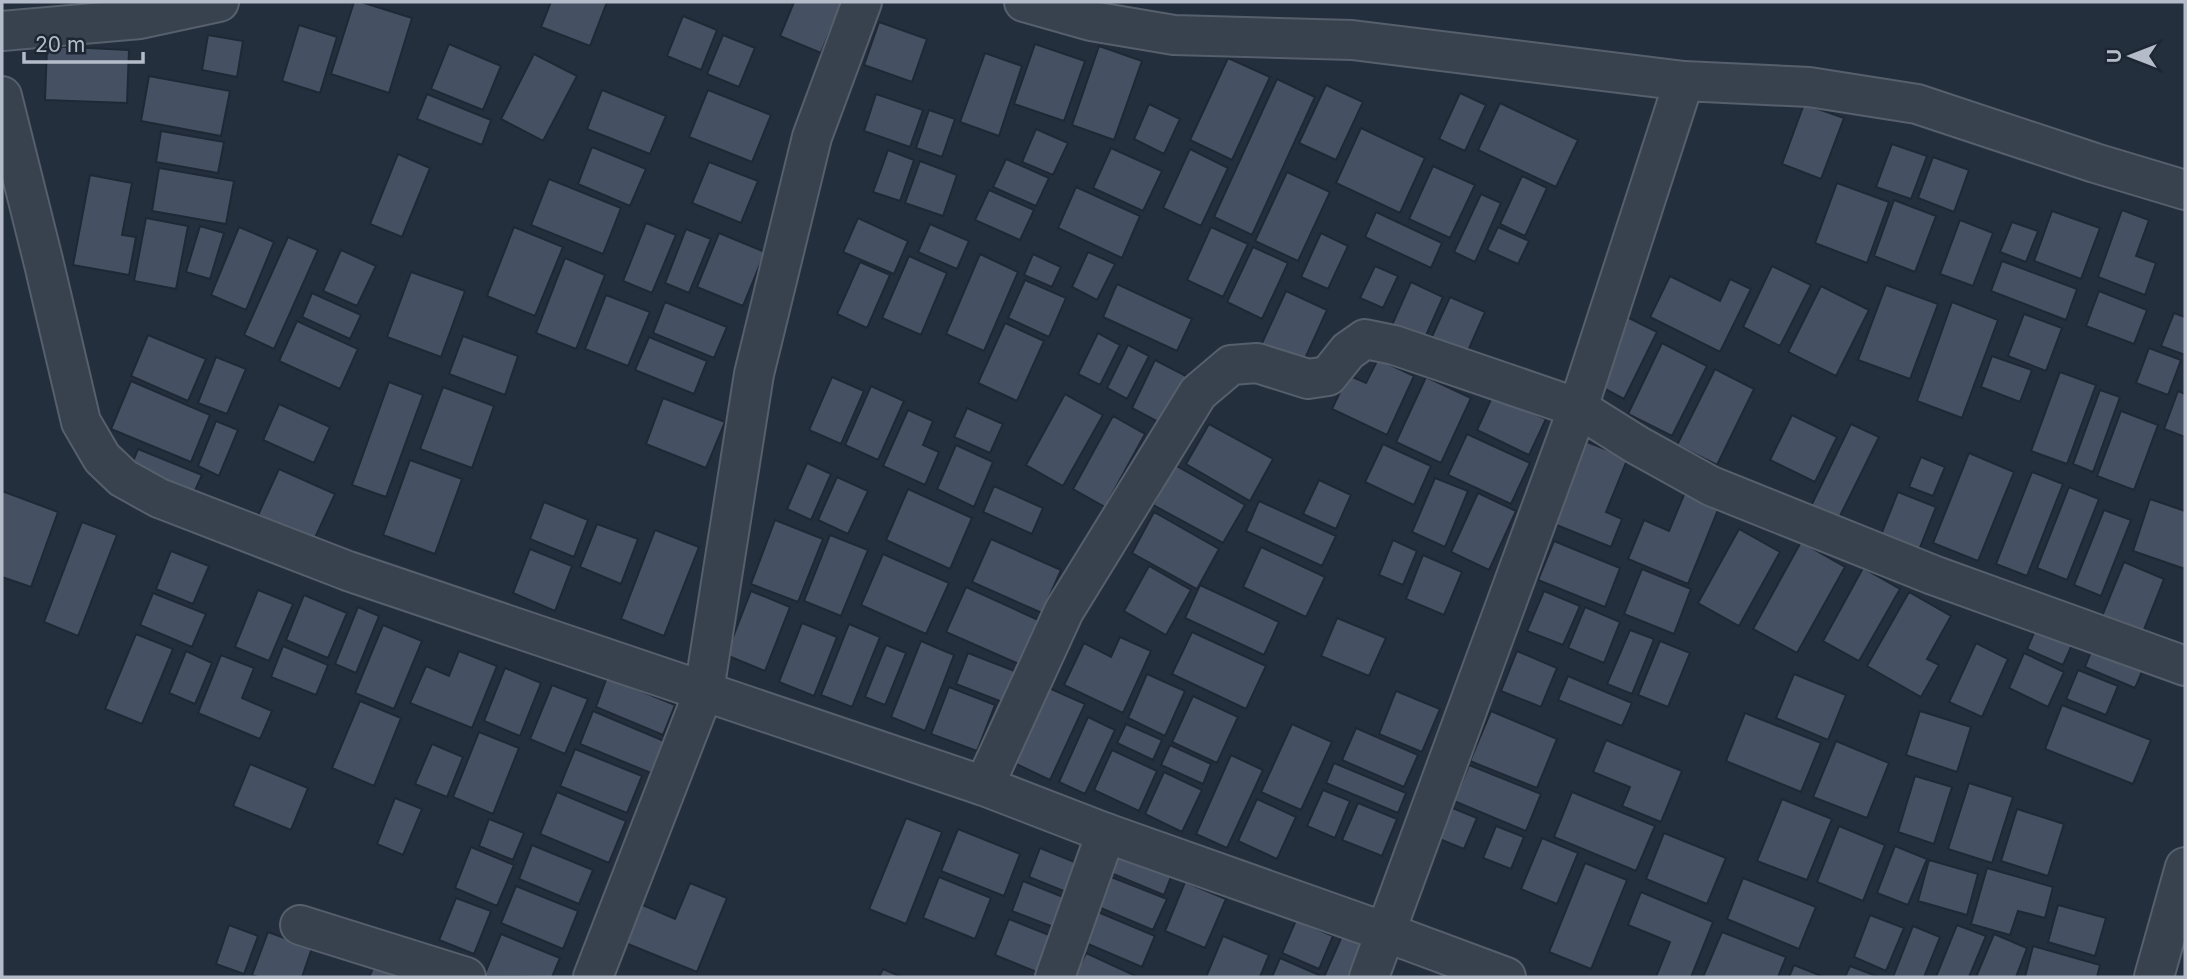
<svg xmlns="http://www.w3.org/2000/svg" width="2187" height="979" viewBox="0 0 2187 979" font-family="Inter,sans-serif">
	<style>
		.building { fill: #455162; stroke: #1f2835; stroke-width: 2 }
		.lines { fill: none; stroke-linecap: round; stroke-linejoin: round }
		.minor-casing { stroke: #565f6c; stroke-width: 42 }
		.tertiary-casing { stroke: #565f6c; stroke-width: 42 }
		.minor { stroke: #38414e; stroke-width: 38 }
		.tertiary { stroke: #38414e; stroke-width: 38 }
	</style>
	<rect width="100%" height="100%" fill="#242f3e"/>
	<path class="building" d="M354,2H361L412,18L389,93L331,74Z
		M551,2H607L590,46L541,27Z
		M794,2H842L821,53L780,36Z
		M683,16L717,30L701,70L667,56Z
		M879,22L927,39L912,82L864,65Z
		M299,25L337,37L320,93L282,81Z
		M208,35L243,41L237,77L202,70Z
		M723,35L755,48L739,87L707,74Z
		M449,44L501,66L483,110L431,89Z
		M1035,44L1085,61L1064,121L1014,104Z
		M47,46L129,50L127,103L45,100Z
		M1099,46L1142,61L1114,140L1072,125Z
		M985,53L1022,66L999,136L960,122Z
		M534,54L577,76L543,141L501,119Z
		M1228,58L1270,77L1232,160L1190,140Z
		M149,76L230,91L221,136L141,121Z
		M1277,79L1315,97L1252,235L1214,217Z
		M1326,85L1363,102L1336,160L1299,143Z
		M602,90L666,116L650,154L587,129Z
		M708,90L771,115L752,162L689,137Z
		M1460,93L1486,105L1465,151L1439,139Z
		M427,94L491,120L482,145L417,119Z
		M876,94L923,110L910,147L864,131Z
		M1500,103L1578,140L1556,187L1478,150Z
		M1149,104L1180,119L1164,154L1134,139Z
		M1804,104L1844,118L1821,179L1782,164Z
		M929,110L955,119L942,157L916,148Z
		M1361,128L1425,158L1400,213L1336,183Z
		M1036,129L1068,143L1053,175L1022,162Z
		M161,131L224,142L218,173L156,162Z
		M1892,144L1927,156L1911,199L1876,187Z
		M592,147L646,169L630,206L578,184Z
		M1111,148L1162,171L1143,211L1093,188Z
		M1190,149L1228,168L1201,226L1163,208Z
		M888,150L914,160L900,201L873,192Z
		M398,154L430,168L402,237L370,224Z
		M1933,157L1969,170L1954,212L1918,198Z
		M1006,159L1049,178L1036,206L993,187Z
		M920,161L957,175L943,216L905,203Z
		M709,162L758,181L741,223L692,203Z
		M1433,166L1475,185L1450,238L1409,219Z
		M159,168L234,181L226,224L152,211Z
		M1287,172L1330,192L1298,261L1255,241Z
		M90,175L132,183L122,235L136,237L129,275L73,265Z
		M1522,176L1547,188L1525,236L1500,224Z
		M549,179L621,208L603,254L531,225Z
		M1837,183L1889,202L1867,263L1815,243Z
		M1076,187L1140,216L1122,258L1058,228Z
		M989,190L1034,210L1020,240L975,220Z
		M1481,194L1501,203L1475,262L1454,252Z
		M1894,200L1936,216L1915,272L1874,256Z
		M2122,210L2149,220L2136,256L2156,263L2145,295L2098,277Z
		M2052,211L2100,228L2081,279L2034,261Z
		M1376,212L1442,243L1431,268L1365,237Z
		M146,218L188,226L176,289L134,281Z
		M858,218L908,241L894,274L843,252Z
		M1960,220L1993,233L1973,286L1940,274Z
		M2012,222L2038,231L2026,262L2000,252Z
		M646,223L676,235L652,293L623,281Z
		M930,224L969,241L957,269L918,252Z
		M200,226L224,233L210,279L186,272Z
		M239,227L274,242L246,310L211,295Z
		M514,227L563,247L535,316L487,296Z
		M1211,227L1248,244L1223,297L1187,280Z
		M1498,227L1529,241L1518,264L1487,250Z
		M686,229L711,239L689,293L665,283Z
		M719,233L765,252L743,306L697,287Z
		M1321,233L1348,246L1328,289L1301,277Z
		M288,237L318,250L274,349L244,335Z
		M1253,247L1288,263L1262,319L1227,302Z
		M341,250L376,266L357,306L323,291Z
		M1088,252L1115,264L1097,300L1072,287Z
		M980,254L1018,272L984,351L946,334Z
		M1033,254L1061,267L1052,287L1024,275Z
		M909,256L947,273L921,335L882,318Z
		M565,258L605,275L576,349L536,333Z
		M2002,261L2077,289L2066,320L1991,291Z
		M860,262L890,275L867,328L837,314Z
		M1375,266L1398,276L1383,308L1360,298Z
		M1772,266L1811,285L1780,346L1743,327Z
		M411,272L465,291L441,357L387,337Z
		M1670,276L1720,301L1730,279L1751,289L1720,352L1650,317Z
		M1025,280L1066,298L1049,337L1008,318Z
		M1411,282L1443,297L1424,340L1392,325Z
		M1117,284L1192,319L1177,351L1103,317Z
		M1886,285L1938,304L1910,379L1858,360Z
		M1821,286L1869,310L1836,376L1788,352Z
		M1286,291L1327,310L1298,374L1257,354Z
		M2099,291L2147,310L2134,344L2086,326Z
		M312,293L361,315L350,339L302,317Z
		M606,295L650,312L628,366L585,349Z
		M1450,297L1485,312L1464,360L1429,343Z
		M665,302L727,327L714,358L653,333Z
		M1952,302L1998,320L1962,418L1917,401Z
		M2174,313L2185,317V355L2161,346Z
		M2024,314L2062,328L2046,371L2008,356Z
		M1623,315L1657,332L1624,399L1590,381Z
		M297,321L358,349L340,389L279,361Z
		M1005,323L1044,341L1017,401L978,383Z
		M1098,333L1120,345L1100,385L1078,374Z
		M148,335L206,359L188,401L131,376Z
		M463,336L518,356L505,395L449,374Z
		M649,337L707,361L694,394L635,370Z
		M1662,343L1707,366L1672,436L1628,414Z
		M1128,345L1149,356L1127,399L1107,388Z
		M2149,348L2181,360L2168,395L2136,383Z
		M1992,356L2032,370L2020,402L1981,387Z
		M216,357L246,369L227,414L198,403Z
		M1378,359L1414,376L1387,435L1332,409L1348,375L1366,383Z
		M1155,360L1186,376L1162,424L1132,408Z
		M1715,369L1754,389L1717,465L1677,445Z
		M2060,372L2096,385L2067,464L2031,451Z
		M832,377L864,391L841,444L809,430Z
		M1426,377L1471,398L1441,463L1396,442Z
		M131,381L210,415L191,462L111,429Z
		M389,382L423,395L386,497L352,485Z
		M871,386L904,401L878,460L845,445Z
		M443,387L494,406L472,468L420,449Z
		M2100,390L2120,397L2093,472L2073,464Z
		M2178,391L2185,394V437L2164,429Z
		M1065,394L1103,415L1063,486L1026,465Z
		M1493,395L1546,419L1529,455L1477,430Z
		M663,398L725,422L706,468L646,444Z
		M279,404L330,427L314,463L263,440Z
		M967,408L1003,424L990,453L954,437Z
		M908,410L933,421L923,445L939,452L925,485L883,466Z
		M2121,411L2158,425L2134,490L2097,476Z
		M1792,415L1837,437L1815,482L1770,460Z
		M1113,416L1145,434L1105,507L1073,489Z
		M216,421L238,430L219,476L198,466Z
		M1209,424L1273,459L1250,501L1186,464Z
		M1851,424L1879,437L1838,520L1811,506Z
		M1467,434L1530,463L1511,504L1448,475Z
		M1582,440L1628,458L1606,512L1622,519L1611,547L1549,522Z
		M1383,444L1431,466L1414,505L1365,482Z
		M956,445L993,462L974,507L937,489Z
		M138,449L202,475L192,497L129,471Z
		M1969,453L2014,472L1978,561L1933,543Z
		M1921,457L1945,467L1933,496L1909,487Z
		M410,460L462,479L435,554L383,535Z
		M807,463L831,474L811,520L787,509Z
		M1175,465L1245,505L1223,543L1153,505Z
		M279,469L335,494L314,540L258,515Z
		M2032,472L2063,484L2027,576L1996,564Z
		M837,477L868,491L848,534L818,520Z
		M1435,478L1468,491L1445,547L1412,532Z
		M1319,480L1351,495L1336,529L1303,514Z
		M1688,485L1722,500L1688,584L1628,559L1644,520L1669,531Z
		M994,486L1043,508L1032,534L983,512Z
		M2069,487L2099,499L2067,580L2037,568Z
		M908,489L972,518L950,569L886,540Z
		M2,491L58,512L31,587L2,577Z
		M1898,492L1936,507L1917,555L1879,540Z
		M1478,493L1516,511L1489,570L1451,552Z
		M2150,499L2185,511V569L2133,551Z
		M1259,501L1336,536L1322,566L1246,531Z
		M544,502L588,520L574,557L530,539Z
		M2104,510L2131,520L2101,596L2074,585Z
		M1154,512L1219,549L1197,589L1132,553Z
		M775,520L823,539L798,602L751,584Z
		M82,522L117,535L78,636L44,622Z
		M597,524L638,539L621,584L580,567Z
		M1739,529L1780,552L1739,626L1698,603Z
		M655,530L699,547L664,636L621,619Z
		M830,535L868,550L841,616L804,601Z
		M991,539L1061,570L1042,613L972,582Z
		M1393,540L1417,551L1403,585L1379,575Z
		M1554,541L1620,568L1605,607L1538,580Z
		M1801,542L1845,567L1797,653L1753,629Z
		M1261,547L1325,577L1306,617L1243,587Z
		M530,549L572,566L555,611L513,593Z
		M171,551L209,566L193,604L156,589Z
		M883,554L949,583L926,634L861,605Z
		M1423,555L1462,572L1444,615L1406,599Z
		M2124,562L2164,579L2143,632L2102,616Z
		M1149,566L1191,590L1166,635L1124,611Z
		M1863,568L1900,589L1859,661L1823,641Z
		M1642,569L1691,589L1674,634L1624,614Z
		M1200,585L1279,622L1264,655L1185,618Z
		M966,587L1047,624L1028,668L946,632Z
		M258,590L293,604L269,661L235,647Z
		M751,591L790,607L765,671L726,655Z
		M1544,591L1580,606L1563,645L1527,631Z
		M1909,592L1951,616L1927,659L1939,665L1921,697L1867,666Z
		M153,593L206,614L192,647L140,625Z
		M304,595L347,613L328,658L286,640Z
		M358,607L379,616L356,673L335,664Z
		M1585,607L1620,622L1604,663L1568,648Z
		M1337,618L1386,638L1369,676L1321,656Z
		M2039,621L2075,638L2063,665L2027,649Z
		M802,623L837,637L814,696L779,682Z
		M849,624L880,637L852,707L821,695Z
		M383,625L422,641L394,709L355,693Z
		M1630,630L1654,639L1632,694L1607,684Z
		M1192,632L1266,666L1246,709L1172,674Z
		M136,634L173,649L142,724L105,709Z
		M1120,637L1151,651L1123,713L1064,685L1084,643L1111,657Z
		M2096,639L2147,660L2135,688L2085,667Z
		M921,641L954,655L925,731L891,717Z
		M1660,641L1690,653L1668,707L1638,695Z
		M1976,643L2008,659L1982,717L1949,702Z
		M886,645L906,653L885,705L865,697Z
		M283,646L328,665L316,695L271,677Z
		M186,651L212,663L195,704L169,693Z
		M459,651L497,666L472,728L410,703L426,666L449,676Z
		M1517,651L1557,668L1541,707L1501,691Z
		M968,653L1022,674L1010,705L956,684Z
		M2024,653L2064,672L2048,707L2009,688Z
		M221,655L254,668L242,698L272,711L260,739L198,713Z
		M505,668L541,683L520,736L484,721Z
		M2078,670L2118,686L2106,715L2066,699Z
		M1147,674L1185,691L1165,736L1128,718Z
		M1794,674L1846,695L1828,740L1776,718Z
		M1568,676L1632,703L1622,726L1558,700Z
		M607,677L675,705L663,735L596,707Z
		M552,685L588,699L565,754L530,739Z
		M949,687L995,705L977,751L931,734Z
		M1049,688L1085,704L1050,780L1014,763Z
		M1396,691L1440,709L1422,752L1379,734Z
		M1193,696L1238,717L1217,763L1172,742Z
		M360,701L401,718L374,786L332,768Z
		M2062,705L2151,740L2133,784L2045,749Z
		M593,711L664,741L651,773L580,744Z
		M1491,711L1557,739L1537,788L1470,761Z
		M1920,711L1971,727L1957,772L1906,755Z
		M1745,713L1821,743L1801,792L1726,761Z
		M1088,717L1115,730L1085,794L1059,782Z
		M1126,724L1162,740L1153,760L1117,743Z
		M1292,724L1332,742L1301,810L1261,792Z
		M1356,728L1418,755L1404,787L1342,760Z
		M479,732L519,748L493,814L453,797Z
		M1606,740L1682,771L1661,822L1622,806L1630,787L1593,772Z
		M1836,741L1889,763L1867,818L1813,797Z
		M432,744L463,757L447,797L415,784Z
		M1170,745L1211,764L1203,784L1161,765Z
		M575,749L642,776L627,813L560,786Z
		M1112,750L1157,771L1139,811L1094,790Z
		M1231,755L1263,770L1227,848L1196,834Z
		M1334,763L1406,793L1398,813L1326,783Z
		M250,764L308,788L291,830L233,806Z
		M1469,765L1541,794L1526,831L1454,801Z
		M1164,772L1202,790L1182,832L1145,814Z
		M1915,776L1952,787L1934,844L1898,832Z
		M1969,783L2013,797L1992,863L1948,849Z
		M1323,790L1350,801L1335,838L1307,826Z
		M557,792L626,821L609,863L540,834Z
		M1572,792L1655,826L1636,871L1554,837Z
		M395,798L422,809L403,855L377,844Z
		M1257,799L1296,817L1277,859L1238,841Z
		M1782,799L1832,819L1807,880L1757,861Z
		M1358,803L1397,819L1382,856L1342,840Z
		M1450,807L1477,818L1464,849L1437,838Z
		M2017,809L2064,824L2048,876L2001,861Z
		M906,818L942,832L906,924L869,909Z
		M489,819L524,833L513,860L479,846Z
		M1496,826L1524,837L1511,869L1483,858Z
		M1839,826L1885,845L1863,901L1817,882Z
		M958,829L1020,854L1004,896L941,871Z
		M1664,833L1726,858L1707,904L1646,879Z
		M1542,838L1578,853L1557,904L1521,889Z
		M532,845L593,870L579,904L519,879Z
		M1116,845L1174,869L1164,895L1106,871Z
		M1895,846L1927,859L1908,905L1877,893Z
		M471,847L514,865L497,906L455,888Z
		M1040,848L1082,865L1071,894L1029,877Z
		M1929,860L1978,874L1967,915L1918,901Z
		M1585,863L1627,880L1591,969L1549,952Z
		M1987,868L2053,887L2045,918L2018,911L2010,935L1971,924Z
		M1101,873L1167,899L1153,930L1089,903Z
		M939,877L991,898L975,939L923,918Z
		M1743,878L1816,907L1799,949L1727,919Z
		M1023,881L1068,899L1056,928L1012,911Z
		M1185,882L1226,899L1205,948L1165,931Z
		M690,883L727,898L697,972L623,942L638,903L675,919Z
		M516,886L578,911L563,949L501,923Z
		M1641,892L1713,922L1691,977H1656L1670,942L1628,925Z
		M456,898L491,911L474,954L439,940Z
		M2058,905L2106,918L2095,956L2048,942Z
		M1086,907L1155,936L1142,967L1074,938Z
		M1870,915L1904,928L1886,971L1854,957Z
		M1009,919L1054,937L1039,973L995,955Z
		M1296,920L1333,936L1319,969L1282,953Z
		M229,925L258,936L244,974L216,964Z
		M1957,925L1986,936L1969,977H1936Z
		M1913,926L1940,937L1924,977H1893Z
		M268,932L312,948L302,977H258L252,975Z
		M1722,932L1786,957L1778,977H1703Z
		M501,934L560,958L552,977L484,976Z
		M1994,934L2027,948L2016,977H1976Z
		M1223,936L1269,955L1260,977H1206Z
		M1342,936L1373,950L1362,977H1324Z
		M2033,946L2100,965L2097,977H2025Z
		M1086,953L1138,977H1074Z
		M1280,958L1319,975L1318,977H1272Z
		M376,962L412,977H369Z
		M1794,965L1824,977H1789Z
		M1850,966L1879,977H1845Z
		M883,969L902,977H879Z"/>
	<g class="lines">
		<defs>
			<path id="minor" d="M1024,2L1091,21L1174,35L1352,40L1684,81L1809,87L1917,104L2095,163L2185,190
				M2,31L140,19L219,2
				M984,786L1064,611L1198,393L1231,365L1257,363L1308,379L1328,376L1348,351L1365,339L1394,345L1578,408L1637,445L1711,486L1933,575L2185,666
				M300,925L466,977
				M593,977L704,691L754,374L812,137L862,2
				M1055,977L1106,833
				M1369,977L1578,408L1684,81
				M2154,977L2185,867"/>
			<path id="tertiary" d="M2,96L44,264L81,422L102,458L123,478L159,498L348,571L984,786L1106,833L1385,932L1506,977"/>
		</defs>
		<use href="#minor" class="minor-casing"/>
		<use href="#tertiary" class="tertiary-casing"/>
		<use href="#minor" class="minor"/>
		<use href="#tertiary" class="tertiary"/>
	</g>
	<rect width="2187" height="979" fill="none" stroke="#b4bcc9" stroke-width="7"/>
	<g transform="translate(2131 56) rotate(270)" stroke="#1d2633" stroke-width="5" paint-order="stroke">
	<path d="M0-5L12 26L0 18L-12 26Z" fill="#b4bcc9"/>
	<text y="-10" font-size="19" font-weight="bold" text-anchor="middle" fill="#b4bcc9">U</text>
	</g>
	<path d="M24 52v10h119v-10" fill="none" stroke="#b4bcc9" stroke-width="3.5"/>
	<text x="35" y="52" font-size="21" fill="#b4bcc9" stroke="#1d2633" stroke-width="5" paint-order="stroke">20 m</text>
</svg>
